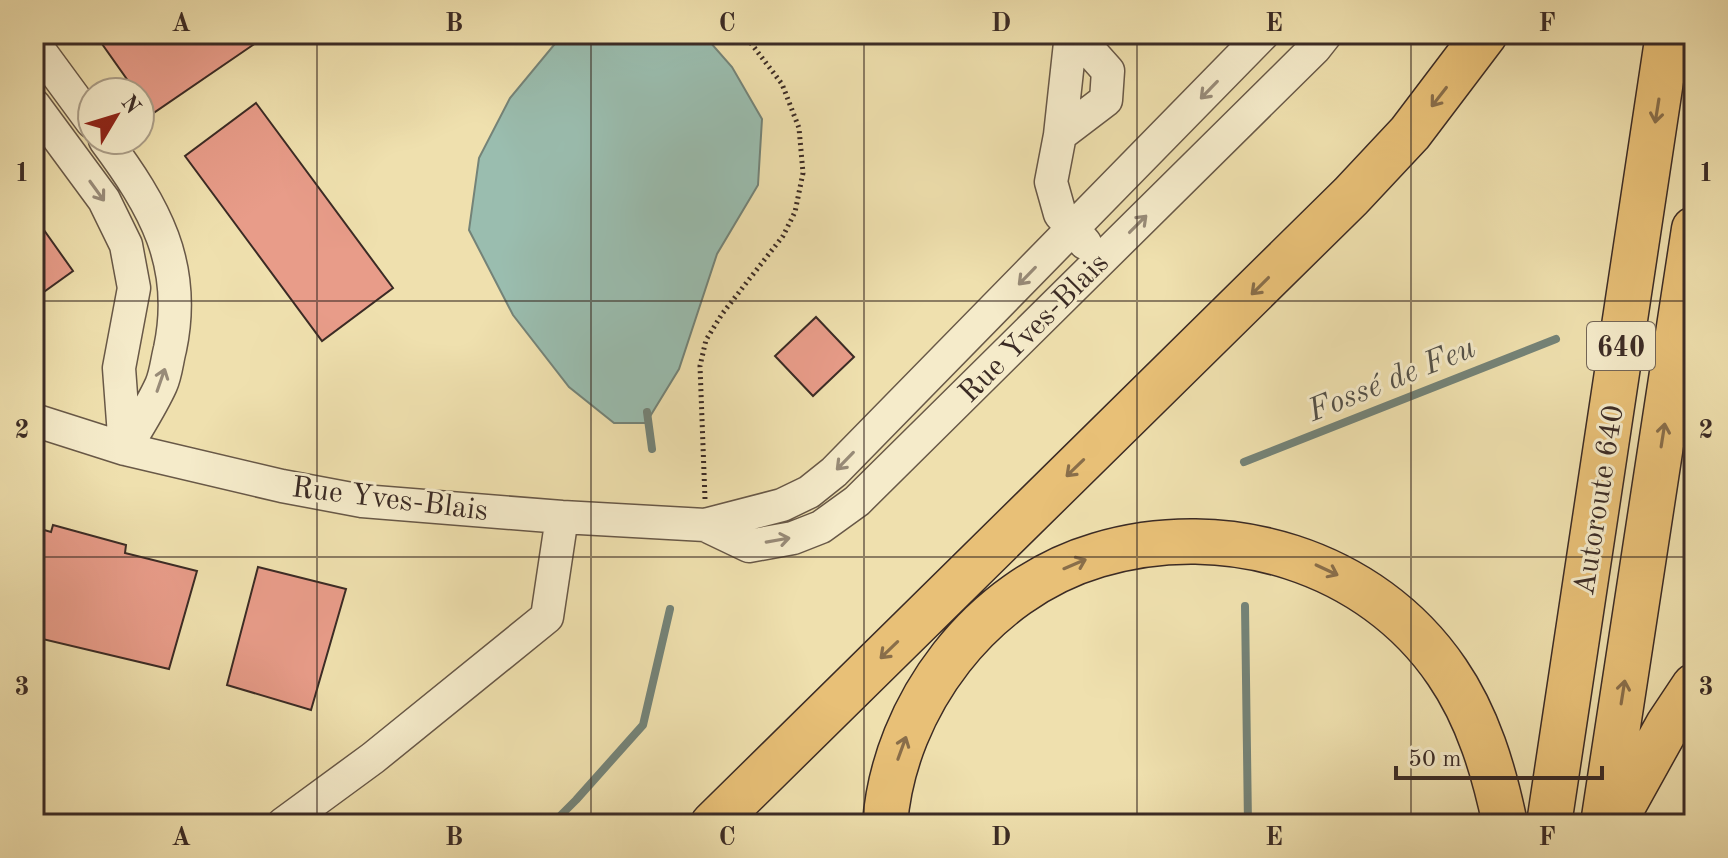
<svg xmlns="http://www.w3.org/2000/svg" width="1728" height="858" viewBox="0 0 1728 858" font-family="'Old Standard TT',serif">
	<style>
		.water { fill: #9abdaf; stroke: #748378; stroke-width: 2 }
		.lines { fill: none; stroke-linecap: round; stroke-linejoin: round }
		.stream { stroke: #748378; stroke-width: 8 }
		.building { fill: #e89c89; stroke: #3b2b25; stroke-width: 2 }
		.minor-casing { stroke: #685847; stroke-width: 35 }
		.highway-casing { stroke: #3b2b25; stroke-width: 47 }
		.path { stroke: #3b2b25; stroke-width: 5; stroke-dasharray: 2 4; stroke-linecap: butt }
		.minor { stroke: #f5ebca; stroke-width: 32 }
		.highway { stroke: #e8c077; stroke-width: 44 }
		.oneway { stroke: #988b78 }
		.oneway2 { stroke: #896e4a }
		.grid { fill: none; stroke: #3b2b25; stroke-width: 2; stroke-opacity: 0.55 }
		.labels { text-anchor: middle; stroke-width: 6; stroke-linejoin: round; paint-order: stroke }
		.shield { fill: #f5ebca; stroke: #736556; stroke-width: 2 }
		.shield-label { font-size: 28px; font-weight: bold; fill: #3b2b25 }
		.street-label { font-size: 30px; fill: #3b2b25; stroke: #f5ebca }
		.water-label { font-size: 32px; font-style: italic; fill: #535048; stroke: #f5ebca }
		.neatline { fill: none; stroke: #3b2b25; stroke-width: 3 }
		.grid-label { font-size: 26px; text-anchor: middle; font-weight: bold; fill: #3b2b25 }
	</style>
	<rect width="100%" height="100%" fill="#efe0ae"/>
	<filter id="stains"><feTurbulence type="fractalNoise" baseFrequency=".0025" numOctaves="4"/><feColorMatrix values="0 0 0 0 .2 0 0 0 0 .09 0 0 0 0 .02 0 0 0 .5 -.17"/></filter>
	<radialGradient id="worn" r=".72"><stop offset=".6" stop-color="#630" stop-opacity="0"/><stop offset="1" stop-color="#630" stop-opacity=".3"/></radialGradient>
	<path class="water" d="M563,34H703L732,67L762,119L758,185L717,254L679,369L646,423H614L569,387L513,315L469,230L479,158L510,98Z"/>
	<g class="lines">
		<path class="stream" d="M647,412L652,449
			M1244,462L1556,339
			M1245,606L1248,824
			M552,824L576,800L643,725L670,609"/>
	</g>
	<path class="building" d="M95,34H269L152,114L140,97V92H136Z
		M256,103L393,288L322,341L185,156Z
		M34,216L73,271L34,299Z
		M816,317L854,357L813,396L775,356Z
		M53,525L126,545L125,553L197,571L169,669L34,637V527L51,532Z
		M258,567L346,589L311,710L227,685Z"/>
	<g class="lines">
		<defs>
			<path id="minor" d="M1071,34L1060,135L1051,182L1060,214L1085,243
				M34,43L92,122
				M34,105L104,200L126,245L134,288L119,368L125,449
				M1060,135L1106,100L1108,71L1075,34
				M105,140C154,206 188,264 170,349C167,360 166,374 161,385C151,407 137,428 125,449
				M34,420L125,449L282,486L362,501L562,517L705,525L782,505L809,492L834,472L1263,34
				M705,525L749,546L793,538L821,527L857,501L1315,48L1326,34
				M283,824L373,758L547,617L562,517"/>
			<path id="highway" d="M713,824L1351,196L1410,133L1485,34
				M885,824C894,705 982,589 1098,555C1225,517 1371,560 1447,672C1478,717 1494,771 1505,824
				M1549,824L1668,34
				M1603,824L1694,229
				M1613,824L1668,725L1694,686"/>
		</defs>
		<use href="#minor" class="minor-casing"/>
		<use href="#highway" class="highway-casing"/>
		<path class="path" d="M705,499L700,366L706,340L722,314L783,236L795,212L803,173L799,128L782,84L744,34"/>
		<use href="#minor" class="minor"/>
		<use href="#highway" class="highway"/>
	</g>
	<defs><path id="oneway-shaft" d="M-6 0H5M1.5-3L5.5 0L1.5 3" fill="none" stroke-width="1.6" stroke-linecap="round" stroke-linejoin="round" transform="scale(2)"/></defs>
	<g class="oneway">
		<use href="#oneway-shaft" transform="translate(1209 90) rotate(134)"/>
		<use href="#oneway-shaft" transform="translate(97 191) rotate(54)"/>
		<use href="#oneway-shaft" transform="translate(1138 224) rotate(-45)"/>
		<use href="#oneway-shaft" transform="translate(1027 276) rotate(134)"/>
		<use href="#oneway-shaft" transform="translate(161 380) rotate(-71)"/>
		<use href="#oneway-shaft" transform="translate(845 461) rotate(134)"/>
		<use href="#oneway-shaft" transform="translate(778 540) rotate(-10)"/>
	</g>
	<g class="oneway2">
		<use href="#oneway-shaft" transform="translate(1439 97) rotate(128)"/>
		<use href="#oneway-shaft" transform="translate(1657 111) rotate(99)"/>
		<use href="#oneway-shaft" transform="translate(1260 286) rotate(135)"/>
		<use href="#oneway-shaft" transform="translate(1663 435) rotate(-81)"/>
		<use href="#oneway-shaft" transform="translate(1075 468) rotate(136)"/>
		<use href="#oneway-shaft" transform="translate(1075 564) rotate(-23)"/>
		<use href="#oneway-shaft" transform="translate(1327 570) rotate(25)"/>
		<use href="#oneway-shaft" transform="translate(889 650) rotate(136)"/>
		<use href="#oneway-shaft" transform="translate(1623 692) rotate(-81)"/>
		<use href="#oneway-shaft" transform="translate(902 748) rotate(-70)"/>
	</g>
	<path class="grid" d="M317,34V824M591,34V824M864,34V824M1137,34V824M1411,34V824M34,301H1694M34,557H1694"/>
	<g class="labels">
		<rect class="shield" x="1587" y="322" width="68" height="48" rx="6"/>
		<g class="shield-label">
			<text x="1621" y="356">640</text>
		</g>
		<g class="street-label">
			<text transform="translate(1033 327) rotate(-45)" y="10">Rue Yves-Blais</text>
			<text transform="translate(390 498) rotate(7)" y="10">Rue Yves-Blais</text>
			<text transform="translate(1598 500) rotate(-81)" y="10">Autoroute 640</text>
		</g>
		<g class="water-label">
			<text transform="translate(1391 378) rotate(-22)" y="11">Fossé de Feu</text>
		</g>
	</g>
	<rect width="1728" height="858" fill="none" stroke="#efe0ae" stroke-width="88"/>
	<g transform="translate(116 116) rotate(52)"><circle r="38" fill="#f5ebca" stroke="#ab9e88" stroke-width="2"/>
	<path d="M0-6L14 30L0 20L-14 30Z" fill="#8f2418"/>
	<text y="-12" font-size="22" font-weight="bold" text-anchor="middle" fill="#3b2b25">N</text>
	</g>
	<path d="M1396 766v12h206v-12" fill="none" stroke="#3b2b25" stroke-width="4"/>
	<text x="1408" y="766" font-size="24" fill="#3b2b25" stroke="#f5ebca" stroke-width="6" paint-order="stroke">50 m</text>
	<rect x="44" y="44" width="1640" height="770" class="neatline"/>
	<g class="grid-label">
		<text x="181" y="31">A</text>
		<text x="454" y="31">B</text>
		<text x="727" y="31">C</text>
		<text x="1001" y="31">D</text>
		<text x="1274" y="31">E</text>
		<text x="1547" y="31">F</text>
		<text x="22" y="181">1</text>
		<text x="1706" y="181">1</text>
		<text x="22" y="438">2</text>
		<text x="1706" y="438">2</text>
		<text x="22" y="695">3</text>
		<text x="1706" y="695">3</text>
		<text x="181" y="845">A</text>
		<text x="454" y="845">B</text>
		<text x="727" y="845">C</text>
		<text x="1001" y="845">D</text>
		<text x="1274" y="845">E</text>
		<text x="1547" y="845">F</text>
	</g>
	<rect width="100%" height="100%" filter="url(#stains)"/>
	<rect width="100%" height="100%" fill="url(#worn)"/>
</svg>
